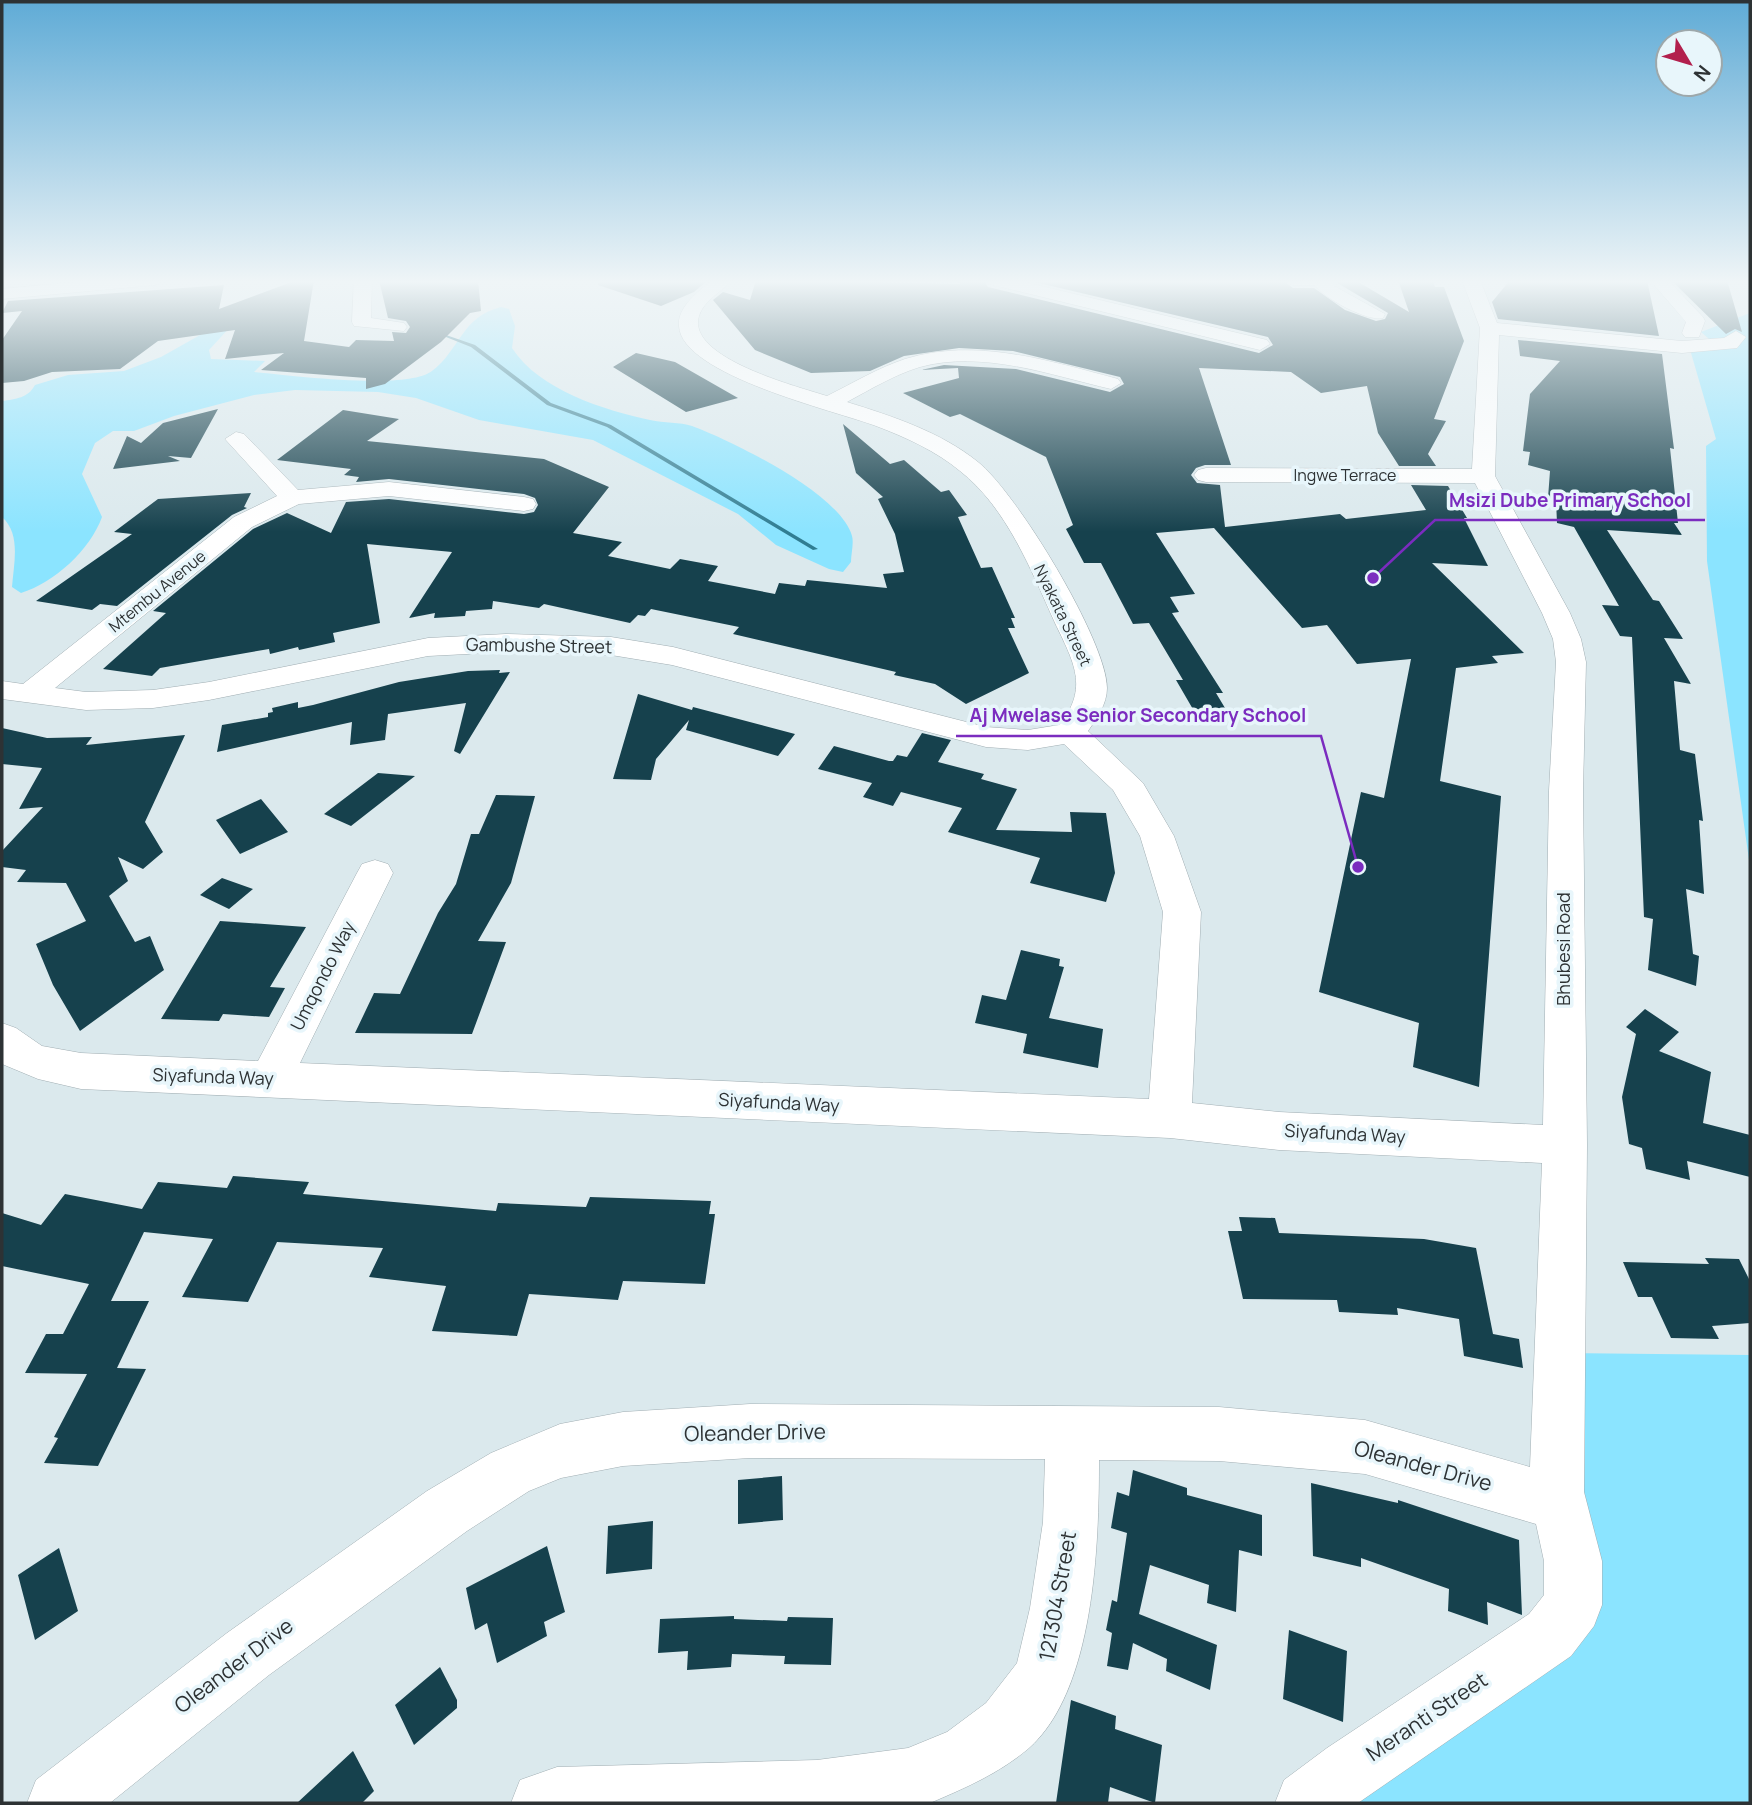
<svg xmlns="http://www.w3.org/2000/svg" width="1752" height="1805" viewBox="0 0 1752 1805" font-family="Manrope,sans-serif">
	<style>
		.green { fill: #8be4ff }
		.lines { fill: none; stroke-linecap: round; stroke-linejoin: round }
		.stream { fill: #307d92; fill-rule: evenodd }
		.building { fill: #16414d }
		.minor-casing { stroke: #a1aeb3; stroke-width: 1 }
		.minor { fill: #fff; fill-rule: evenodd }
		.labels { text-anchor: middle; stroke-width: 7; stroke-linejoin: round; paint-order: stroke }
		.far-street-label { font-size: 16px; fill: #2d3234; stroke: #e8f6fb }
		.street-label { font-size: 18px; fill: #2d3234; stroke: #e8f6fb }
		.near-street-label { font-size: 21px; fill: #2d3234; stroke: #e8f6fb }
		.leader { fill: none; stroke: #7b2cbf; stroke-width: 2.5 }
		.callout-dot { fill: #7b2cbf; stroke: #e8f6fb; stroke-width: 2.5 }
		.callout-label { font-size: 19px; text-anchor: middle; font-weight: bold; fill: #7b2cbf; stroke: #e8f6fb; stroke-width: 7; stroke-linejoin: round; paint-order: stroke }
	</style>
	<rect width="100%" height="100%" fill="#dbe9ed"/>
	<path class="green" d="M501,307L509,309L515,326L512,348C539,390 604,410 650,420C664,423 680,422 692,426C732,441 841,494 852,536C854,543 851,554 851,562L843,572L829,569L776,545L738,514L593,440L479,420L416,398L378,392L295,390L254,395L174,416L134,431H113L95,443L82,474L102,517C90,550 54,583 21,593L12,587C14,562 21,534 2,517V401C16,399 28,398 35,385L68,375L124,371L161,357L209,330L232,325L209,350L211,359L265,361L254,372C289,375 406,391 432,371C460,350 461,317 501,307Z
		M1750,313V867L1707,561L1706,446L1716,439L1689,346L1716,345L1701,332Z
		M1562,1353L1750,1355V1803H1312L1348,1775L1552,1639Z"/>
	<g class="lines">
		<path class="stream" d="M446,335L475,345L551,403L611,425L818,549L813,550L607,427L547,405L471,347L446,337Z"/>
	</g>
	<path class="building" d="M297,280H314L304,341L349,347L356,340L394,341L392,332L406,333L410,327L406,321L388,318L379,280H478L481,311L470,313L441,342L385,384L366,389V378L261,370L284,353L225,359L235,330L158,341L120,369L52,372L24,381L2,383V340L22,311L2,313L8,301L224,285L219,309Z
		M599,280H708L694,292L661,306L598,285Z
		M756,280L960,284V280H983L988,287L1259,353L1273,345L1268,337L1026,280H1282L1293,288H1314L1345,310L1376,321L1385,319L1388,313L1334,281L1355,280L1409,312L1398,280H1432L1435,287H1444L1464,341L1434,419L1446,421L1428,454L1436,466H1399L1378,433L1367,386L1321,393L1291,372L1199,368L1231,465H1205L1196,468L1191,475L1197,483L1220,485L1225,527L1340,514L1346,519L1426,510L1411,485L1448,486L1467,518H1464L1488,566L1432,563L1524,653L1492,656L1498,663L1456,668L1440,781L1501,796L1479,1087L1413,1067L1419,1023L1319,992L1361,792L1384,798L1411,659L1357,664L1327,625L1302,628L1214,528L1156,533L1195,594L1170,597L1179,612L1172,613L1223,693H1216L1225,708L1194,711L1176,680H1183L1149,623L1133,624L1101,563H1084L1066,529L1073,525L1046,457L960,414L950,417L903,393L959,378L958,368L921,370L944,365L1016,369L1110,392L1124,384L1120,377L1013,351L959,348L904,356L870,371L811,373L755,350L713,300L723,292L750,300Z
		M1510,280H1647L1659,336L1498,319L1492,302Z
		M1671,280H1727L1742,332L1735,329L1726,334Z
		M1518,340L1662,354L1674,449L1670,448L1678,523H1674L1682,535L1607,530L1653,600L1659,601L1683,639L1664,638L1691,684L1674,681L1680,750L1695,754L1703,821L1699,820L1704,894L1686,889L1693,954L1699,956L1696,986L1648,970L1653,919L1644,917L1632,637L1620,636L1602,605L1619,606L1574,527L1557,523L1556,500L1548,498L1550,471L1528,465L1530,452L1523,451L1530,394L1560,361L1520,356Z
		M636,353L675,362L738,398L686,412L613,367Z
		M218,409L191,458L168,456L180,461L113,469L127,436L141,443L163,423Z
		M343,410L399,419L367,441L544,459L609,487L573,533L622,542L608,556L670,569L680,559L718,566L708,581L775,594L779,583L805,586L807,580L887,588L883,574L904,572L895,534L878,499L883,497L856,473L843,424L890,464L904,460L941,492L949,490L967,515L958,517L981,568L992,567L1015,618H1011L1015,628H1008L1029,673L966,704L935,684L894,675L896,672L733,634L739,627L651,609L645,616L638,615L630,623L544,604L539,608L493,601L492,609L466,611L465,616L434,618L435,613L409,618L452,552L367,544L380,623L333,633L335,642L299,650L298,647L270,654L269,649L160,668L152,676L103,669L166,613L153,611L253,529L287,513L331,533L346,502L389,499L524,514L534,512L538,505L535,498L524,494L389,479L356,482L359,477L344,475L351,469L277,460Z
		M251,493L244,507L247,508L232,515L117,606L100,604L92,610L36,601L132,534L114,532L158,499Z
		M500,670L499,673L510,672L460,754L454,751L466,703L388,714L385,740L350,745L352,722L217,752L222,725L268,717V713L273,712L272,708L298,702V708L313,705L399,682L468,671Z
		M638,694L692,710L693,707L795,734L778,756L686,730L689,720L656,759L651,780L613,779Z
		M2,728L47,738L92,737L86,745L185,735L145,822L163,852L143,869L118,857L128,881L109,896L135,942L150,936L164,970L80,1031L53,985L36,944L86,921L66,883L17,882L26,870L2,867V851L43,807L19,809L42,768L2,764Z
		M922,733L951,740L938,762L984,774L981,779L1017,789L996,830L1072,832L1070,812L1106,813L1115,873L1106,902L1030,883L1040,858L948,832L962,808L901,792L893,806L863,797L872,783L818,769L834,746L889,761H893L897,755L907,757Z
		M378,773L415,776L351,826L324,814Z
		M496,795L535,796L511,883L478,941L506,942L472,1034L355,1033L374,993L400,994L438,913L456,884L471,834H479Z
		M261,799L288,832L240,854L216,820Z
		M222,878L253,889L229,909L200,895Z
		M220,921L306,927L270,987L285,988L269,1017L223,1014L219,1021L161,1019Z
		M1021,950L1060,959L1059,966L1064,967L1049,1018L1103,1029L1098,1068L1023,1053L1027,1034L975,1023L982,995L1006,1000Z
		M1645,1009L1679,1032L1659,1051L1711,1072L1703,1123L1750,1135V1177L1687,1161L1690,1180L1646,1169L1642,1148L1629,1144L1622,1097L1636,1034L1626,1027Z
		M233,1176L309,1182L303,1194L496,1211L498,1203L586,1207L590,1197L711,1201L709,1214H715L705,1284L623,1281L618,1300L529,1294L517,1336L432,1331L446,1286L369,1277L383,1248L277,1242L248,1302L182,1297L213,1239L144,1232L111,1301H149L117,1368L146,1369L98,1466L44,1463L58,1438L54,1437L87,1374L25,1373L46,1334H63L89,1284L2,1266V1213L41,1225L65,1194L142,1209L158,1182L227,1188Z
		M1239,1217L1275,1218L1279,1233L1424,1239L1476,1248L1493,1334L1519,1339L1523,1368L1464,1356L1459,1319L1397,1308L1398,1315L1339,1312L1337,1300L1243,1299L1228,1231H1242Z
		M1705,1258L1739,1259L1750,1281V1323L1712,1326L1719,1339L1671,1338L1652,1297H1638L1623,1262L1709,1264Z
		M1133,1470L1187,1488V1495L1262,1515V1556L1239,1550L1236,1612L1207,1603L1209,1585L1150,1565L1139,1614L1217,1645L1210,1690L1166,1671L1167,1659L1133,1643L1128,1670L1107,1666L1112,1633L1106,1630L1112,1600L1117,1602L1127,1533L1111,1528L1117,1492L1129,1496Z
		M782,1476L783,1520L738,1524V1480Z
		M1311,1483L1398,1503V1500L1519,1540L1522,1615L1487,1602L1488,1625L1448,1611L1449,1589L1361,1558V1567L1313,1556Z
		M653,1521L652,1569L606,1574L608,1526Z
		M547,1546L565,1612L544,1622L547,1636L497,1663L487,1623L475,1630L466,1588Z
		M59,1548L78,1611L35,1640L18,1575Z
		M734,1616V1619L787,1621L788,1617L833,1618L831,1665L784,1664L785,1656L732,1654L731,1667L687,1670L688,1651L658,1653L660,1619Z
		M1289,1630L1347,1651L1343,1722L1283,1699Z
		M440,1667L457,1700V1708L414,1745L395,1705Z
		M1071,1700L1116,1716L1115,1729L1162,1745L1155,1803L1110,1787L1108,1803H1056Z
		M353,1751L374,1791L362,1803H297Z"/>
	<g class="lines">
		<defs>
			<path id="minor" d="M99,280H164L155,285L2,299V289Z
				M354,280H372L371,318L404,323L407,327L404,331L354,326L352,322Z
				M712,280H731C721,293 704,300 699,316C686,358 799,387 827,396C853,383 878,368 905,359C976,337 1049,361 1118,379L1121,383L1111,389C1050,375 983,350 920,367C894,375 871,389 847,402C892,416 941,432 978,462C1016,492 1107,641 1107,688C1107,704 1097,718 1088,731L1143,783L1174,836L1201,912L1192,1103L1279,1112L1543,1125L1549,791L1556,662L1553,639L1542,613L1475,483L1206,482L1198,480L1194,475L1198,470L1206,468L1472,469L1480,328L1462,280H1480L1497,323L1682,341L1724,338L1736,331L1746,337L1737,348L1682,353L1499,335L1495,476L1570,613L1581,639L1586,662L1583,791L1587,1145L1584,1492L1602,1561V1605L1594,1626L1571,1656L1358,1803H1275L1284,1780L1327,1748L1529,1614L1544,1595V1561L1536,1524L1365,1474L1219,1461L1099,1460C1099,1543 1095,1691 1028,1749C998,1774 965,1788 930,1803H511L520,1780L557,1767L817,1760L908,1748L947,1732L986,1703L1017,1663L1030,1608L1043,1522L1045,1459L750,1458L623,1466L561,1478L529,1491L467,1531L269,1675L110,1803H27L36,1780L227,1633L427,1491L491,1453L560,1424L623,1412L750,1404L1219,1407L1365,1420L1530,1467L1542,1163L1279,1150L1170,1138L81,1089L38,1079L2,1064V1023L16,1028L42,1046L81,1053L258,1061L357,873L362,864L375,860L388,864L393,873L300,1063L1149,1099L1163,912L1140,836L1113,790L1064,744L1028,750L986,747L672,665L611,655L506,652L428,656L209,700L153,708L86,710L2,699V681L23,684L234,517L277,496L225,439L236,432L244,434L298,490L389,482L524,497L533,499L536,504L533,509L524,511L389,496L299,504L252,527L55,688L86,692L153,690L209,682L428,638L506,634L611,637L673,647L986,727L1028,730L1059,725C1090,688 1073,661 1055,623C1031,570 1007,508 960,471C936,451 905,437 876,426C836,411 681,375 679,326C677,307 699,291 712,280Z
				M986,280H1016L1267,340L1270,344L1260,350L989,284Z
				M1284,280H1330L1334,286L1385,314L1383,318C1368,322 1323,298 1315,285H1293Z
				M1650,280H1668L1703,317L1705,321L1699,337H1685L1682,333L1686,322Z"/>
		</defs>
		<use href="#minor" class="minor-casing"/>
		<use href="#minor" class="minor"/>
	</g>
	<linearGradient id="sky" x2="0" y2="1"><stop stop-color="#5fabd6"/><stop offset="0.53" stop-color="#eff5f7"/><stop offset="1" stop-color="#eff5f7" stop-opacity="0"/></linearGradient>
	<rect width="1752" height="532" fill="url(#sky)"/>
	<g class="labels">
		<g class="far-street-label">
			<text x="1345" y="481">Ingwe Terrace</text>
			<text transform="translate(157 591) rotate(-39)" y="6">Mtembu Avenue</text>
			<text transform="translate(1063 615) rotate(64)" y="6">Nyakata Street</text>
		</g>
		<g class="street-label">
			<text transform="translate(539 646) rotate(1)" y="6">Gambushe Street</text>
			<text transform="translate(1564 949) rotate(-90)" y="6">Bhubesi Road</text>
			<text transform="translate(323 976) rotate(-63)" y="6">Umqondo Way</text>
			<text transform="translate(213 1077) rotate(2)" y="6">Siyafunda Way</text>
			<text transform="translate(779 1103) rotate(3)" y="6">Siyafunda Way</text>
			<text transform="translate(1345 1134) rotate(3)" y="6">Siyafunda Way</text>
		</g>
		<g class="near-street-label">
			<text transform="translate(755 1433) rotate(-1)" y="7">Oleander Drive</text>
			<text transform="translate(1423 1466) rotate(15)" y="7">Oleander Drive</text>
			<text transform="translate(1058 1596) rotate(-80)" y="7">121304 Street</text>
			<text transform="translate(234 1666) rotate(-37)" y="7">Oleander Drive</text>
			<text transform="translate(1427 1717) rotate(-34)" y="7">Meranti Street</text>
		</g>
	</g>
	<path class="leader" d="M1373 578L1435 520H1705M1358 867L1321 736H956"/>
	<g class="callout-dot">
		<circle cx="1373" cy="578" r="7"/>
		<circle cx="1358" cy="867" r="7"/>
	</g>
	<g class="callout-label">
		<text x="1570" y="507">Msizi Dube Primary School</text>
		<text x="1138" y="722">Aj Mwelase Senior Secondary School</text>
	</g>
	<rect width="1752" height="1805" fill="none" stroke="#2d3234" stroke-width="7"/>
	<g transform="translate(1689 63) rotate(128)"><circle r="33" fill="#e8f6fb" stroke="#9da8ab" stroke-width="2"/>
	<path d="M0-5L12 26L0 18L-12 26Z" fill="#b2204d"/>
	<text y="-10" font-size="19" font-weight="bold" text-anchor="middle" fill="#2d3234">N</text>
	</g>
</svg>
